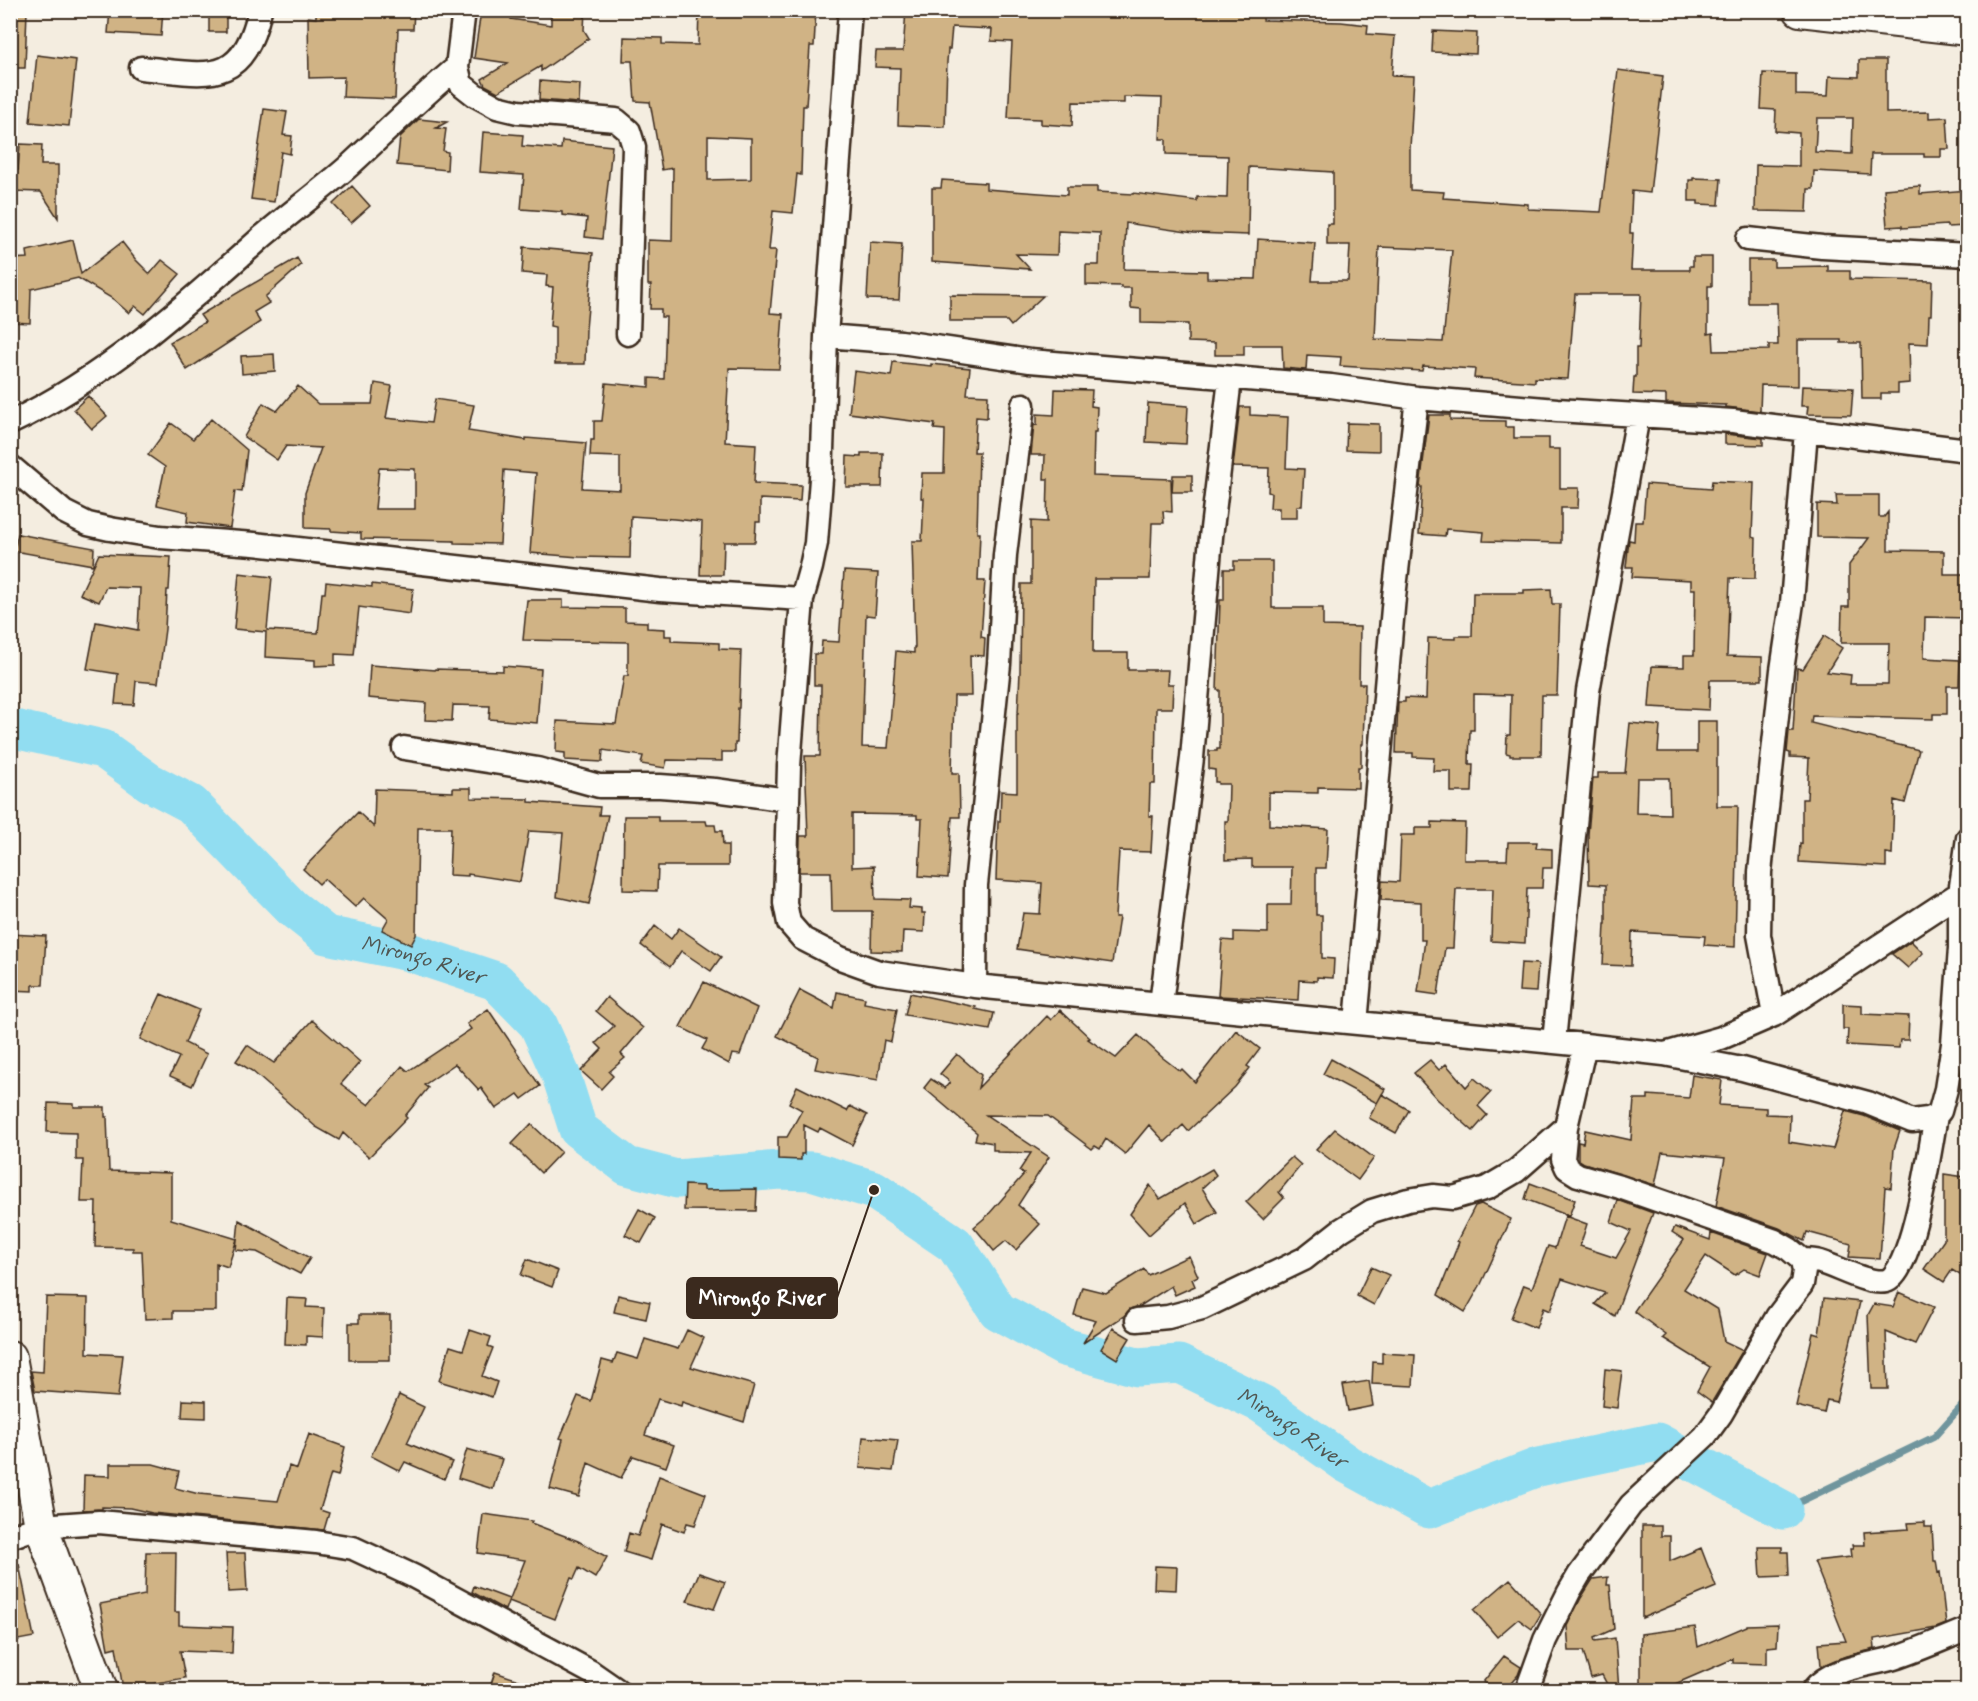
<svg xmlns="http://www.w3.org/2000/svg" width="1978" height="1701" viewBox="0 0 1978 1701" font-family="Mynerve,sans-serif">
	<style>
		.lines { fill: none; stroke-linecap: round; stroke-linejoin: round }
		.stream { stroke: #6f959d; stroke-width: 7 }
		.river { stroke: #91ddf1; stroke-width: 39 }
		.building { fill: #d0b385; stroke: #3b2a1e; stroke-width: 1.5; fill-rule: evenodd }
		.street-casing { stroke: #3b2a1e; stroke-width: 27 }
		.secondary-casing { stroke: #3b2a1e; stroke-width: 36 }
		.street { stroke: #fdfcf7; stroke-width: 22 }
		.secondary { stroke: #fdfcf7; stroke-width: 32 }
		.labels { text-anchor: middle; stroke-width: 5; stroke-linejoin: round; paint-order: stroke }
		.water-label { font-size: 22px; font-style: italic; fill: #505753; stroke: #fdfcf7 }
		.leader { fill: none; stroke: #3b2a1e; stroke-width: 2 }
		.callout-dot { fill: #3b2a1e; stroke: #fdfcf7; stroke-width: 2 }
		.callout { fill: #3b2a1e; stroke: #3b2a1e; stroke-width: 2 }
		.callout-label { font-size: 22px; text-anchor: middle; font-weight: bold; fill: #fff }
	</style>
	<rect width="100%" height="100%" fill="#f4ede0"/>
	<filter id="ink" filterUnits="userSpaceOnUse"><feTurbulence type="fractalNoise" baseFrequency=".0167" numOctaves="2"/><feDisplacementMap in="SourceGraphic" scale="12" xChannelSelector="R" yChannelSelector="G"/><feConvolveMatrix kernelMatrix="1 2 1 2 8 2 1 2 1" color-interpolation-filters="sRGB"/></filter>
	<g filter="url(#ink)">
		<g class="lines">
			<path class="stream" d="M1783,1510L1934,1437L1968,1399"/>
			<path class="river" id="s1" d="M10,728L103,749L149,782L191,804L292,908L326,935L409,952L496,981L538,1024L561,1075L578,1129L627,1166L677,1179L779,1170L812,1171L874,1190L955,1245L998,1311L1064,1347L1137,1367L1179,1364L1262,1404L1347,1464L1429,1509L1538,1467L1657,1442L1783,1510"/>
		</g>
		<path class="building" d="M10,10H27L25,68H10Z
			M110,10H163L161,36L108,33Z
			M209,10H226V32H209Z
			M316,10H414L413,29H398L395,99L343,97L344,77L309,78L308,17L316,18Z
			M551,10H585L584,30L589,38L541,71V66L498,92L485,85L482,79L508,63L474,58L481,11L511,15V19L551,25Z
			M699,10H816L814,46H810L806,106H803L801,175L797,174L793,213L773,211L769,250H776L770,313L783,314L779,369L729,368L725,442L756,444L754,483L801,485L800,501L760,499V522H756L755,542H724L723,575H700L702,522L674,519L631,516L630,558L579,557L530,553L536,473L504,470L500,544L454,543V541L361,539V533L331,531V529L305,528V493L321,448L286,446L277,460L244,437L263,403L277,411L298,386L318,404H372L375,383L392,386L386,418L431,423L435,399L474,405L468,431L526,440V438L586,443L582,488L620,490V457L590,456L591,440H594V421H602L606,383L649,387V378L664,379L666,317H661V309H650L651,285H648V240L672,241L673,168L662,170L650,102L635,101L632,61H623L624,37L662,38V44L698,45ZM708,136L751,138V179L708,180ZM379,468L415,469V509H375Z
			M906,10H1115L1164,12V10H1213L1263,13V20L1341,22L1368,25L1367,34L1395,36L1392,75L1414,76L1410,149V190L1444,192L1443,198L1528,204V209L1601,212L1618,70L1663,76L1650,193L1632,191L1630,233H1633L1631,270H1690V266H1693V257H1712V286H1708V334L1713,333L1714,351L1769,350V345H1778L1777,303H1748V260H1774V267L1828,266V271H1850V279L1932,281L1931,315H1929L1928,344L1909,343L1910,383L1898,384V393H1881V399H1862L1861,343H1841V340H1798V386L1761,385L1760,411L1726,407V405L1666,403V395L1633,394L1634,377H1636V348H1639L1641,294H1575L1568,379L1535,378V382L1474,378L1475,369L1423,366L1422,371L1340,366L1341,357L1307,355L1306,370L1283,368L1282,345H1244V355H1215V343L1188,342V324L1141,323V309L1131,308V288H1121V286L1086,285V265H1099L1100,233L1058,231L1057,255L1016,254L1030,269L932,262V188H941L942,180L986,183V189L1067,195V187H1097V192L1133,194V193L1197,201V197L1227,198L1228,156L1166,154V139H1160L1162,98L1124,97V103L1073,102L1072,126L1041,124V119L1008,118L1012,42L991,41L992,29L952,27L950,49H948L947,62L945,127L898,125L900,68L875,67L876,51H903ZM1249,167L1333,172V224H1327V245H1350L1348,281H1312L1315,243L1258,239L1256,279L1207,278V271L1124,269L1126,223L1194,233L1248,235ZM1379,247L1452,250L1443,342L1375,339Z
			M1433,31L1477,33L1476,54L1432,52Z
			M37,55L76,60L69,126L30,122Z
			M1859,60H1886V113L1929,112V118L1947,117L1949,149H1941V157H1924V154H1871L1870,174L1814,171L1813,189H1808L1807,212L1755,211L1756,165L1799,166V133L1775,131L1776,110L1761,109L1763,73L1796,74V95L1828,96L1829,76L1859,77ZM1817,118H1853L1852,154L1815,152Z
			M540,81L580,84L579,103L539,100Z
			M264,109L287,112L283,135L292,136L290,154L281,152L274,202L251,199Z
			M419,119L447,122L436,128L446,129L443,151L448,152L447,170L397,165L400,137Z
			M483,132L523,135L522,146L561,149L562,141L612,146L602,239L585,237L587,218L562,215V212L521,209L524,175L480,172Z
			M20,144L42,145L41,165H58V218L41,192L10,191V170H18Z
			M1693,178L1721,179L1719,205L1698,204V201H1689V180H1693Z
			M352,186L370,206L351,223L333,204Z
			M1920,186V194L1968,190V226L1947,227V225L1902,228V226L1887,227L1884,189Z
			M73,240L81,274L122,242L136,260L150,274L162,260L180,274L145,314L135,306L129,313L113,299L78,278L31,289L30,323L10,322V259L28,258L27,251Z
			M870,242L902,244L899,300L867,299Z
			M524,247L593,253L586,329L585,364H555V327L550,326L553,287L546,286L547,275L522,273Z
			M297,258L301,265L265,297L269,303L254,312L260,322L187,370L170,342L205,322L200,315Z
			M950,295L1043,296L1011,326L1007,321H950Z
			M274,354L275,371L242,374L241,356Z
			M893,362L931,366V364L970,368L967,394L988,395L987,418L976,417L974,452H979L977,533H980L978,581H985L981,637L985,638L984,656L970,655L971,696H954L952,773H959L960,817H952L948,878L919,876L922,819H917V815L852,814V867L874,866L875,899L910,900L909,908L922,909V913H925L924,932L903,931L902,952L871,951L872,911H832L831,872H799L800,836H808L805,756H820L821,685H814V654H821L822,641L839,642L844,571L878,573L875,616L866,615L862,747L888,748L896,651L914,653V647H915L912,541H922L924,498H921L922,473H944L945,430L934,429L935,424L849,413L854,371L891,376Z
			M1802,386L1853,388L1851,415L1807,414L1808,406H1801Z
			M1055,389L1092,390L1091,406L1097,407L1096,432H1094L1093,476L1171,479L1172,512L1163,511L1164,523H1152L1150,579H1094L1093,653H1128V670H1168L1167,684H1173L1172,708H1156L1155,784H1150L1149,816H1153L1151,852L1119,851L1115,917H1119L1112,963L1017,949L1023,913L1040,914L1042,883L996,880L998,821H1000L1001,791L1017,792V713H1018L1020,672L1021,584H1031V521L1047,522L1048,479H1044L1045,455H1031L1034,424L1037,425V414L1054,415Z
			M88,396L107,416L92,429L74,409Z
			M1148,403L1188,406L1186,444L1146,442Z
			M1240,407H1250V415L1288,417L1286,468L1304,469L1302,506H1297V518H1279V508H1270L1271,493L1268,492L1269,468L1233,467Z
			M1429,415H1450V420L1505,421V427H1514V438H1549V449H1560V488H1579L1578,508H1561V543L1483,541L1484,532L1446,529L1445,536L1419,534L1422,487H1420Z
			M211,419L247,450L242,492L235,491L230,528L187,522L188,512L157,505L165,467L148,455L171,423L193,439Z
			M1347,423L1379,424V451L1346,450Z
			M1725,434L1763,438V445L1725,444Z
			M861,453H883L882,487H846L847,456L861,457Z
			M1173,475H1192V492H1172Z
			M1712,481L1754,483L1752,537L1756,538L1755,579L1730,578L1727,656L1762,657V680H1710L1709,710L1649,707L1652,666L1684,667V655H1694L1695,589H1691V580L1632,577L1633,567H1626L1629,540L1634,541L1635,522H1643L1646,484L1711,489Z
			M1836,495H1879V517H1884L1888,512V550L1944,551V574H1968V618L1925,617L1924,658L1960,660L1959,686H1947V714H1933V719L1812,716L1811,723L1919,750L1905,803L1894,800L1892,854L1886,853V867L1799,862L1800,843L1802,844V799H1807L1809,758L1790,757V753L1787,752L1789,731H1793L1797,668L1803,669L1824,636L1842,648L1827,672L1851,675L1850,684H1888L1889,643H1841L1842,607H1849V565L1869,538L1817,537V504L1837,505Z
			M18,534L94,548L93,565L14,551Z
			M99,554L171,557L169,590H167L165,629L158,683L136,681L134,705L115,704L118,674L87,669L96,622L138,630L140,588L106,587L99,602L80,594Z
			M1234,561H1272V608H1323V626L1360,627L1359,684H1365L1363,744H1361V767H1358V788L1318,787V793L1269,792V825L1328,829L1326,868H1316V915H1322V958L1334,959L1333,978L1317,977V981L1299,980L1298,1000L1218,996L1222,940L1234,941V932L1268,933V905H1291L1292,867H1252V859L1225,860V821H1228L1229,784H1218V782H1215V770L1209,769V751H1217V749H1220V690H1217L1220,600H1224V569H1234Z
			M239,573L272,577L267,630L318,633L322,593H325L326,582L372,587V584L413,589L410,614L359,607L354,655L335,654V665L315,666V660L265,657L266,632L234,629Z
			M1551,589L1552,604H1560L1557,695H1542L1541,756H1510V754L1506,753L1507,735H1510L1511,695L1474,694V730H1470L1469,764H1473L1472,792H1451V771H1433L1434,758L1413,757V753H1396L1398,702H1405V698L1426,699L1428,638L1456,639V636H1472L1473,593H1524V590Z
			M527,600H563V607L625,608V621L647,622V628L665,629V636H671V641L719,643V649L741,650L739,708H738L737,743H735V752H722V761L667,760L665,768L641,764L643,756L603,750L602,762L565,760V753L556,752L557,721L616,724L624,676H628V642L523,640Z
			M370,665L435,670V669L503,671V666L541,669L537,723L489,719L490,706L453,705L452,721L425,720L426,703L368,698Z
			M1697,721H1717V806H1738L1735,947L1704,945L1705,936L1632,932L1631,966L1603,965L1605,924H1606V885L1589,884L1588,834L1593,778H1598V773H1625L1630,723L1660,726L1658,752H1697ZM1637,778H1669L1670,814L1636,813Z
			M453,788H471V798L529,799V802L600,807L599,815H608L589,904L557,897L563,833L529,831L520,882L468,874V876L449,875L451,828H418L416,935L411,945L382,930L388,919L364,898L355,907L324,879L319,884L303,869L358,812L374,827L375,789L453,792Z
			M624,816H658V821H706L707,825H715L716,831H722L723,845H728V866H658L657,891L623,890Z
			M1432,822L1465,823L1464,860H1507L1508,842H1537L1536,848L1552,849V868H1543L1542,888H1527L1525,943L1491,941L1493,889H1456L1453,948H1445L1438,995L1418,992L1425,940H1421V902L1381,900L1382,881L1399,882L1401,835H1415V828H1432Z
			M655,926L671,939L679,928L721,957L711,971L681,951L670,967L641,945Z
			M10,934L46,936L43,985H33V991L10,990Z
			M1911,941L1923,953L1908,968L1892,954Z
			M1521,963L1538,964L1536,992L1519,991Z
			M704,982L757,1008L740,1055L732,1054L729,1064L702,1049L707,1040L680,1027Z
			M800,990L834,1008L837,992L865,998L864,1003L897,1009L891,1042L884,1040L878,1080L815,1069L818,1057L777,1036Z
			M910,993L976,1007L975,1009L994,1013L990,1030L905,1015Z
			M161,994L199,1010L185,1043L207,1054L192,1086L170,1076L179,1057L140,1039Z
			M607,997L643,1028L621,1054L625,1058L609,1072L613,1076L601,1089L581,1071L602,1049L596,1043L614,1026L596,1011Z
			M1843,1004L1862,1005V1014L1909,1016L1908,1040H1900L1899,1048L1847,1045L1848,1029H1843Z
			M488,1009L540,1086L522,1099L518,1094L496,1109L481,1088L479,1090L455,1064L424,1085L428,1088L405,1116L407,1118L369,1157L343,1133L339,1140L316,1127L252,1071L236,1061L247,1045L274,1063L312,1020L360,1062L341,1084L369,1105L402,1066L408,1071L471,1029L467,1024Z
			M1060,1010L1090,1038L1088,1039L1116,1058L1138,1035L1163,1058L1180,1071L1182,1069L1195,1082L1236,1030L1260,1049L1247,1066L1250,1068L1235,1087L1188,1131L1183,1125L1165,1142L1149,1125L1125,1154L1106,1139L1100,1149L1095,1146L1092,1149L1048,1116L986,1115L1049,1157L1018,1205L1040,1224L1016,1250L1006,1241L994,1251L974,1227L988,1215L1024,1174L1019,1171L1031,1153L997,1152V1150H993V1143L975,1140L977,1133L924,1088L931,1079L945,1088L950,1082L940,1074L957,1054L981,1075L978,1088L1047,1016L1051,1020Z
			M1331,1059L1385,1089L1377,1103L1323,1074Z
			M1430,1060L1439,1070L1446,1064L1466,1087L1474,1078L1491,1092L1478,1106L1487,1115L1473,1131L1437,1099L1414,1073Z
			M1692,1075L1722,1080L1719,1105L1766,1108V1114L1790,1115L1789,1142L1833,1149L1845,1111L1864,1116L1900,1131L1894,1149L1891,1188L1885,1187L1880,1259L1849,1257L1851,1244L1807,1232L1804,1241L1779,1228L1716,1206L1725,1158L1662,1152L1655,1185L1584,1163L1578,1159V1142L1583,1143L1585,1130L1631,1140L1634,1099H1648V1095L1689,1098Z
			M797,1086L847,1111L850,1106L867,1115L852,1145L820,1128L818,1132L804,1125V1154H801V1160L778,1159V1137H787L802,1110L789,1103Z
			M1382,1094L1409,1110L1396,1133L1369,1118Z
			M48,1103L74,1104V1107H105V1117H107L109,1171L171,1173V1219L237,1239L228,1267L216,1263V1311H173V1318L145,1319L142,1251H133V1248L95,1247L96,1202H81L83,1160H76V1133L47,1132Z
			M531,1124L561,1152L541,1173L512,1144Z
			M1335,1129L1374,1158L1358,1180L1316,1149Z
			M1292,1157L1301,1165L1279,1192L1284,1198L1263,1219L1246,1202Z
			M1212,1169L1216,1175L1202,1188L1217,1212L1197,1224L1185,1203L1149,1235L1130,1214L1150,1185L1160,1199Z
			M1944,1174L1965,1177L1961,1218L1968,1221V1280L1952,1270L1944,1282L1924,1269L1944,1240Z
			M1530,1183L1575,1200L1569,1216L1525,1199Z
			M685,1185L704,1186V1190L757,1189L756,1211L684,1210Z
			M1618,1200L1653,1213L1615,1316L1595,1304L1605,1293L1562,1279L1550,1311L1543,1308L1536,1328L1511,1318L1524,1285L1532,1288L1548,1246L1555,1248L1565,1216L1587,1224L1580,1246L1616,1258L1631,1231L1611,1222Z
			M1481,1204L1511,1219L1481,1284L1465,1312L1438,1295L1459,1242L1457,1241L1475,1206Z
			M639,1209L655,1218L641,1243L625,1235Z
			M239,1220L310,1258L300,1274L257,1252L236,1250Z
			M1675,1227L1710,1240L1711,1233L1768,1253L1760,1275L1744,1269L1735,1275L1706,1256L1684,1289L1718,1310L1724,1341L1743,1350L1712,1402L1697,1391L1710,1367L1663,1338L1666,1335L1634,1311L1684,1240L1672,1232Z
			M1189,1256L1198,1276L1192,1279L1195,1286L1175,1295L1171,1286L1140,1306L1130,1309L1124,1316L1083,1343L1096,1321L1074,1315L1082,1287L1106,1293L1144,1269L1148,1275Z
			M527,1259L558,1271L552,1287L521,1275Z
			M1371,1267L1389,1275L1374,1305L1357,1296Z
			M1899,1292L1934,1307L1915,1344L1886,1332L1888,1389H1871L1868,1315L1874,1304L1893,1307Z
			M618,1295L650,1302L646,1319L614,1312Z
			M46,1297L88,1298L87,1353L123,1355L118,1397L35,1391L31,1371L43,1372Z
			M287,1298L307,1299L306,1307L324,1308L323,1337L306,1336V1345L285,1344Z
			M1824,1298L1860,1302L1836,1402L1827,1400L1824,1413L1796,1406L1813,1333L1819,1335Z
			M359,1315H390V1360H349V1323H359Z
			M1113,1328L1130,1338L1117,1359L1101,1349Z
			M470,1330L491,1337L488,1346L493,1348L482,1376L497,1382L492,1397L439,1381L450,1346L463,1350Z
			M687,1330L704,1338L691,1367L754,1385L744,1422L682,1402L681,1406L658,1399L645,1435L674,1445L666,1467L633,1456L621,1478L588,1463L579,1497L550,1489L563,1439L560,1438L578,1396L591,1401L602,1360L613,1363L617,1353L638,1359L645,1339L678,1349Z
			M1382,1353L1415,1355L1413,1386L1372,1384L1373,1362L1382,1363Z
			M1605,1369L1622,1371L1617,1408L1602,1406Z
			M1369,1381L1373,1406L1348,1411L1343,1385Z
			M399,1395L424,1407L407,1443L452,1462L444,1479L405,1462L400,1471L371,1456Z
			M183,1400L206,1401V1418L182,1417Z
			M309,1434L345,1447L338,1476L331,1474L320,1510L329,1513L324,1530L152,1513L130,1508L102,1507V1509L83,1510L84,1475L110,1476V1464H153L179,1471L175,1488L199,1494L278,1501L289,1466L297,1469Z
			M863,1437L898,1440L893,1471L860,1468Z
			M467,1449L502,1459L493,1489L458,1478Z
			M659,1476L706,1494L695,1525L687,1523L684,1532L662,1524L651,1560L624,1552L629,1533L638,1536L643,1521L645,1522Z
			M483,1514L532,1521L531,1523L578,1541L607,1557L595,1578L579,1568L574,1579L571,1578L555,1619L509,1601L525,1560L478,1553Z
			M1925,1522V1527H1932L1934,1561H1936L1938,1573L1940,1572L1946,1624L1936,1628L1874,1639L1875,1649L1846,1656L1821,1666L1819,1643L1846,1641L1814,1561L1851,1557L1850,1549H1853L1852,1545H1865L1864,1532L1909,1529L1908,1523Z
			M1642,1526H1661V1536H1670V1561L1701,1548L1716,1587L1642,1618Z
			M1759,1547H1782V1552H1788L1789,1576L1761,1577Z
			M146,1552H176L175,1612H179V1625L233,1627L232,1653L180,1651L185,1678L123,1689L116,1647L108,1649L100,1604L145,1595Z
			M226,1553H245L247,1591L228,1592Z
			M10,1564H19L34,1637L13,1641L10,1627Z
			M1155,1566L1177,1567L1176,1590L1154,1589Z
			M699,1573L725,1582L714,1609L687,1601Z
			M1608,1577L1607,1585H1610L1614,1629L1594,1638L1595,1641L1615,1638L1619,1690H1610L1602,1675L1591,1678L1583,1651H1569L1567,1626L1581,1598L1593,1579Z
			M1510,1579L1541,1614L1532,1629L1518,1619L1497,1637L1474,1610Z
			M474,1586L509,1599L505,1610L472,1592Z
			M1778,1624L1777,1646L1767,1647V1664L1733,1663V1659L1675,1684L1676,1690H1641V1634L1695,1627L1698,1647L1747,1626V1625Z
			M1504,1656L1521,1667L1518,1675L1505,1690H1495L1483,1682Z
			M495,1672L542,1688V1690H489Z"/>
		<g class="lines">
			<defs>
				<path id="street" d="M464,10L457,67L461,84L475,95L497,107L518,112L616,120L629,131L634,147L628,334
					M850,10L826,336L821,479L816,543L811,567L802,599L789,766L785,903L789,923L803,939L840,958L879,972L975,986L1585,1045L1664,1054L1742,1069L1868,1103L1912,1121L1928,1119L1936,1116L1940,1111L1946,1089L1953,1044L1960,948V893L1968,838
					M141,68C206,74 242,89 260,10
					M1748,239L1822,247L1968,255
					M826,336L901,342L1030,361L1331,386L1417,398L1557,410L1733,421L1968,450
					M10,423C105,378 185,306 262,237C291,212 322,190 350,165C386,132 420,98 457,67
					M10,466L64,512L88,524L110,529L160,537L254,544L660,590L802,599
					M404,748L538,769L599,786H660L715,790L788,800
					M975,986L976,885L999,664L1005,555L1023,405
					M1161,1004L1192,758L1211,537L1230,379
					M1774,1015L1759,935L1760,872L1782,670L1792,603L1806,431
					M1356,1023L1394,597L1417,398
					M1554,1042L1588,691L1638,416
					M1668,1053L1721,1038L1774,1015L1960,893
					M1802,1260C1808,1260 1814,1260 1820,1262C1838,1267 1868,1285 1886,1281C1913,1274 1931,1143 1936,1116
					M1137,1320L1168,1317L1202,1308L1304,1259L1341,1230L1372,1211L1408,1200L1433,1196L1453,1198L1487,1188L1516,1171L1566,1127
					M10,1537L41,1526L99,1522L316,1542L353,1548L413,1576L591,1672L617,1690
					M1527,1690L1545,1640L1569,1592L1579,1575L1631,1505L1705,1436L1721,1414L1777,1317L1802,1284L1804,1271L1802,1260L1789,1249L1775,1241L1620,1187L1578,1175L1567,1168L1563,1159L1566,1127L1585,1045
					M1813,1690C1832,1667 1867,1666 1894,1658C1919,1650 1943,1639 1968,1629"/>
				<path id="secondary" d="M1800,10L1968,29
					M10,1357L41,1526L101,1690"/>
			</defs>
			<use href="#street" class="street-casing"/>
			<use href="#secondary" class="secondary-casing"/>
			<use href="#street" class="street"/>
			<use href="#secondary" class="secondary"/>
		</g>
	</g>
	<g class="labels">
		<g class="water-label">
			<text dy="8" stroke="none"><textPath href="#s1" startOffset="488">Mirongo River</textPath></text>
			<text dy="8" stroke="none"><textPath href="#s1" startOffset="1550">Mirongo River</textPath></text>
		</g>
	</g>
	<path class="leader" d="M874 1190L837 1298"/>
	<circle class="callout-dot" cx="874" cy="1190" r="6"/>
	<rect class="callout" x="687" y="1278" width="150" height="40" rx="6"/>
	<g class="callout-label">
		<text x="762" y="1305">Mirongo River</text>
	</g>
	<rect width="1978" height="1701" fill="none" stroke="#fdfcf7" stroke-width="36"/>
	<rect x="18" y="18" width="1942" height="1665" fill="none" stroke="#3b2a1e" stroke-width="2" filter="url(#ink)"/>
</svg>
